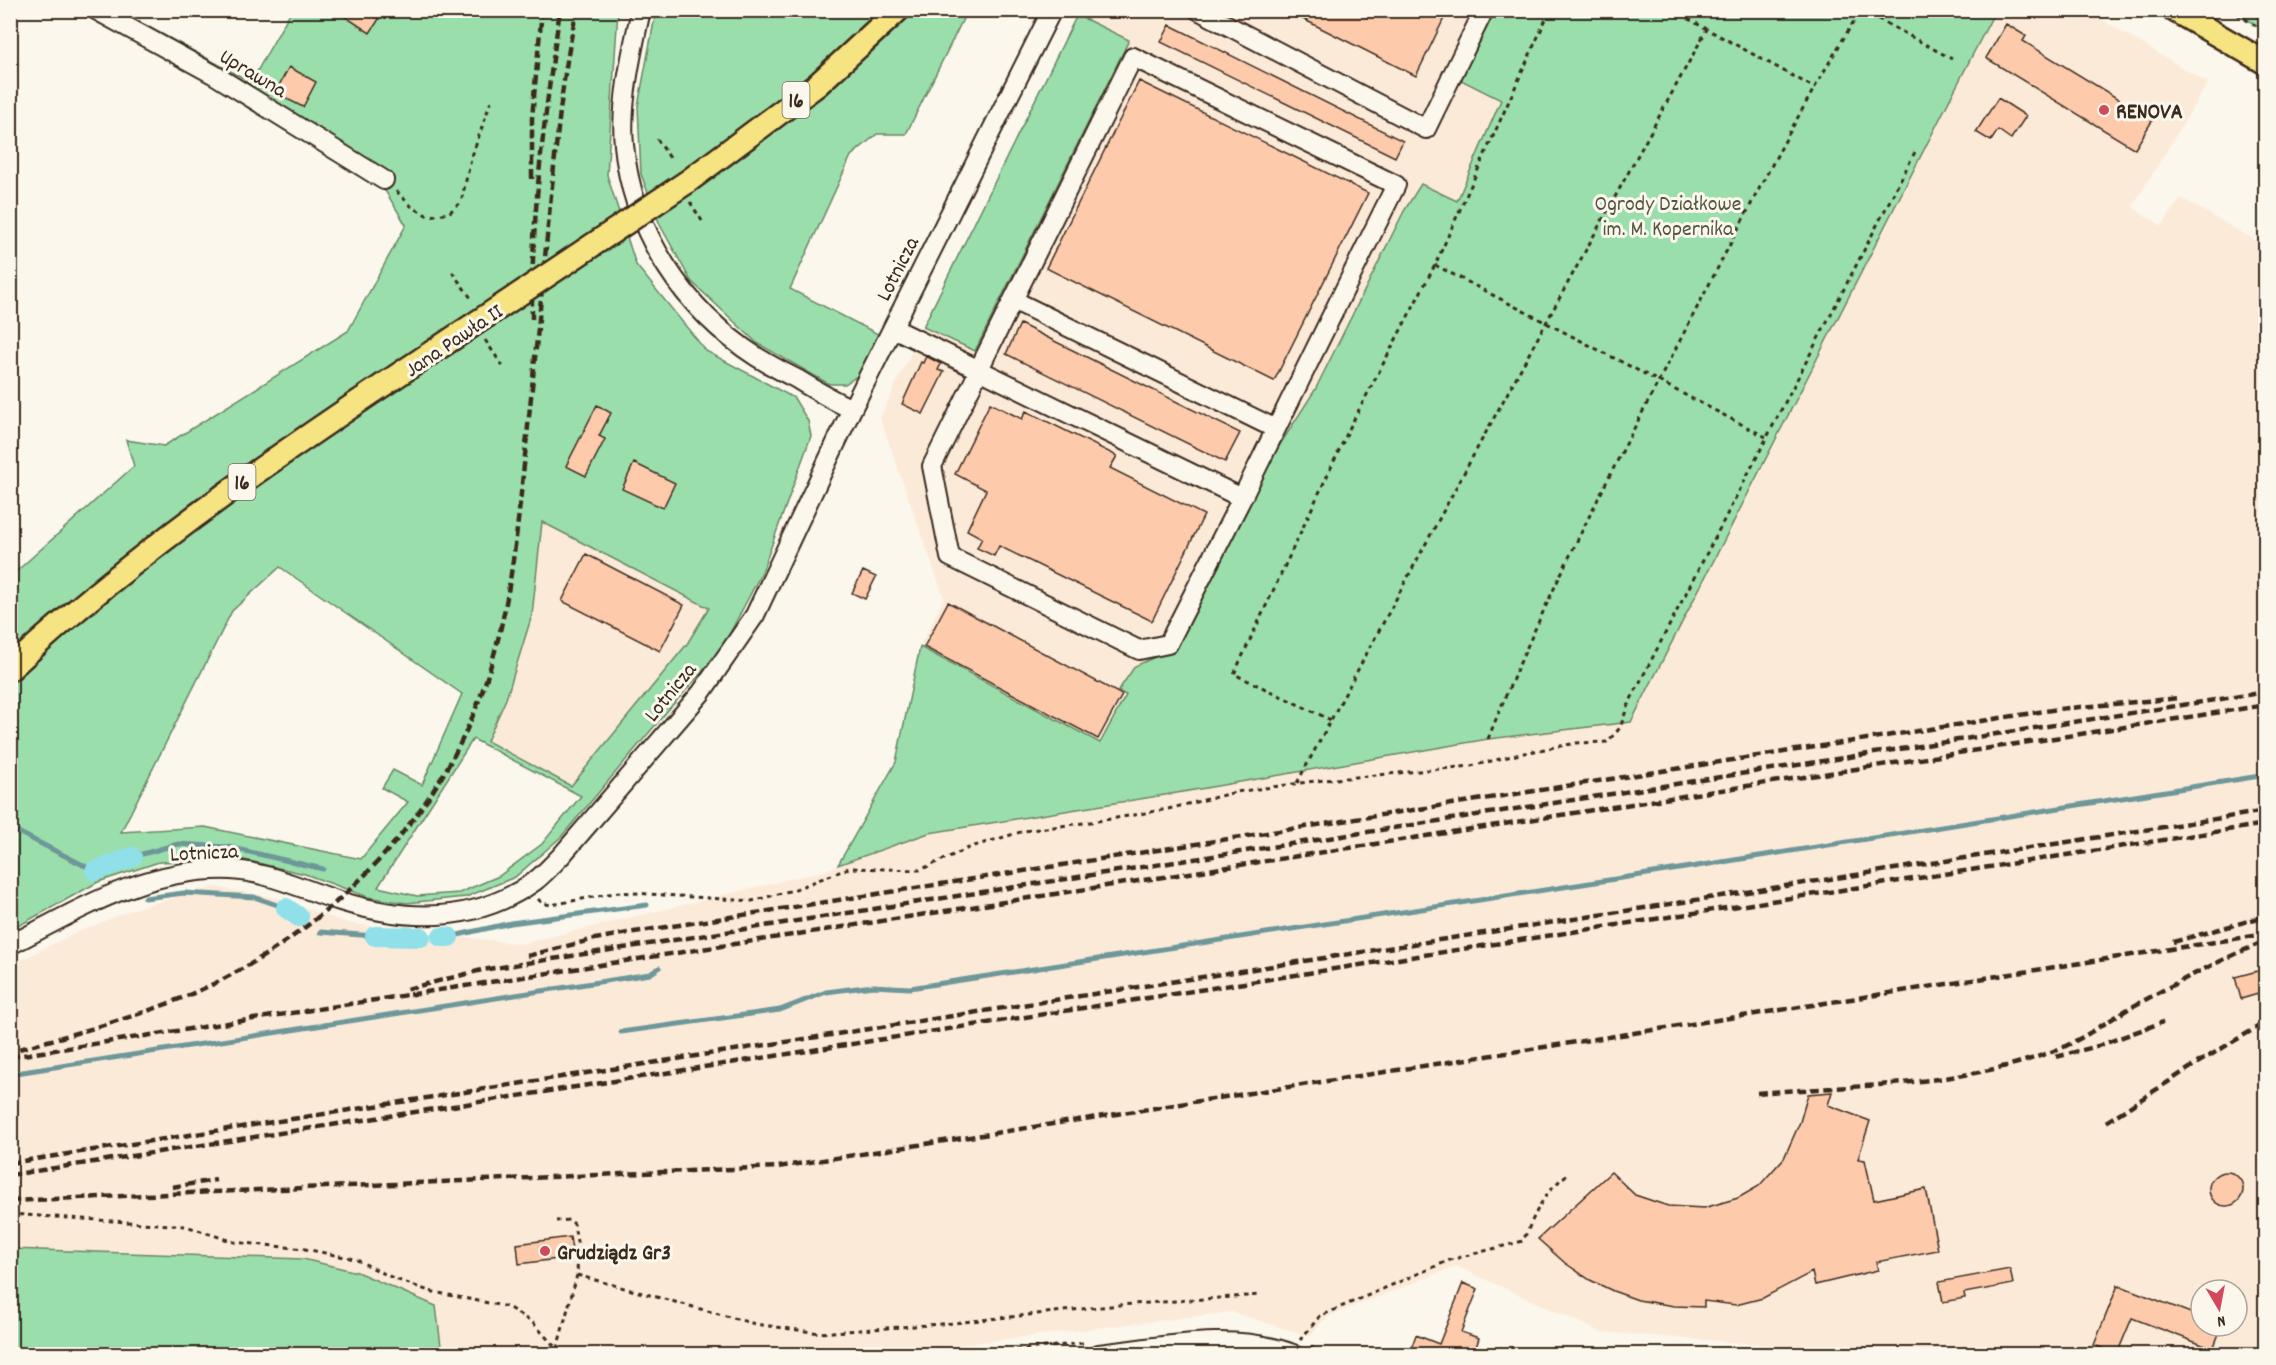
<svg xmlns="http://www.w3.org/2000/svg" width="2276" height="1365" viewBox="0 0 2276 1365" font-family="Dekko,sans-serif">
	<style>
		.built { fill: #fcead9; fill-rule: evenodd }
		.green { fill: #9adfab; stroke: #6a8464; stroke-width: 1.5; fill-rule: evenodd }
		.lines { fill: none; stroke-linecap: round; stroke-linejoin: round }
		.stream { stroke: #6d9798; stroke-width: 5 }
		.canal { stroke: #8fe0e9; stroke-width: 20 }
		.building { fill: #fdcbac; stroke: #3b2a1e; stroke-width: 1.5 }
		.minor-casing { stroke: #3b2a1e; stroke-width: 22 }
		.major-casing { stroke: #3b2a1e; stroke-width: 27 }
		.path { stroke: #3b2a1e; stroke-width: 3; stroke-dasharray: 4.5 4.5; stroke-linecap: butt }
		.minor { stroke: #fbf7ec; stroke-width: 18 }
		.major { stroke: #f6e381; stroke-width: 22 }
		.rail { stroke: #3b2a1e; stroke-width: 4.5; stroke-dasharray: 9 4.5; stroke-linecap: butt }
		.major-bridge-casing { stroke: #3b2a1e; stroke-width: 27; stroke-linecap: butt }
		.major-bridge { stroke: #f6e381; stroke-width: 22 }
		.poi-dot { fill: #d1495b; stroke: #fbf7ec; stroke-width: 2 }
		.labels { text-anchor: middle; stroke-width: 6; stroke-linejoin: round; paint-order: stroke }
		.shield { fill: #fbf7ec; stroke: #75685c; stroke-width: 1.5 }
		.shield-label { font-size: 21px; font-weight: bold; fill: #3b2a1e }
		.street-label { font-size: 22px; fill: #3b2a1e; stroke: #fbf7ec }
		.poi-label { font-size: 22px; font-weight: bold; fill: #3b2a1e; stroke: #fbf7ec; text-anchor: start }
		.park-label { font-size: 22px; fill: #535741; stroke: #fbf7ec }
	</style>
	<rect width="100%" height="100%" fill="#fbf7ec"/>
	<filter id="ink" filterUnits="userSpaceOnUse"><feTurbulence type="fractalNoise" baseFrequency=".0167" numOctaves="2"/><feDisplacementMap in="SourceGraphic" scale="12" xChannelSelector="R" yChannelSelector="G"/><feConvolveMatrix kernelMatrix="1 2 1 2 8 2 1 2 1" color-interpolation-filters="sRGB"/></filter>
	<g filter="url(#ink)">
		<path class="built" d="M1079,11H1495L1461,80L1501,100L1457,202L1420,184L1404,211L1315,390L1267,465L1173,649L1118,690L1126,695L1101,743L920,647L944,598L880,418L923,327L975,351L1128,40L1077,15Z
			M1995,11H2087L2208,83L2132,207L2162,226L2181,198L2265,246V1354H1807L1808,1348L1601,1332L1456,1266L1327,1317L1309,1336L1231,1312L881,1354H442L436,1306L357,1272L303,1259L11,1249V965L69,936L136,908L215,887L282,899L347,923L521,944L823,871L929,833L1171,794L1488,739L1631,722ZM2201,1290H2237V1326H2201Z
			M542,521L709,608L687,644L571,786L487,741L506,699L532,615Z"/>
		<path class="green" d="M79,11H119L251,82L291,11H618L607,175L636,265L706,351L794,398L808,421L811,436L762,572L720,652L669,709L561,837L515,877L466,897L406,903L368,897L305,874L241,859L159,862L98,882L11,930L10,577L134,466L126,440L164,446L348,331L406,225L386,192L282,123ZM542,522L709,608L687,644L571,786L487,741L506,699L532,615ZM280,567L462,694L422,785L393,770L382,788L408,802L361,859L205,827L121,832L232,611ZM473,739L581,796L542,844L499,876L459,893L417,896L378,887Z
			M656,11H967L906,134H877L851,156L790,289L878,334L860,374L845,384H829L757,343L691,281L660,225L641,174L638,106Z
			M1495,11H1995L1631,722L1488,739L1171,794L929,833L838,865L896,762L920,647L1100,743L1126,695L1118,691L1135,666L1173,649L1267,465L1315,390L1404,211L1421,184L1457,201L1501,100L1461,80Z
			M2234,11H2265V31Z
			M1077,15L1129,40L975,351L923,327Z
			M11,1249L303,1259L357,1272L436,1306L442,1354H11Z"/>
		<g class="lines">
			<path class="stream" d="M10,828L95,871
				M132,857L178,844L228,847L323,869
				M145,898L184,893L254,897L286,908
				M320,932L375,936
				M449,937L511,923L647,905
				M621,1032L780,1010L826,992L873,986L910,988L1641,875L2266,775
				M10,1074L650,974L659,968"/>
			<path class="canal" d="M95,871L132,857
				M286,908L299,917
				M375,936L421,937
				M441,937H449"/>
		</g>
		<path class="building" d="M335,10H365L379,19L370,33Z
			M1285,10H1448L1416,76Z
			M2006,24L2026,36L2023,41L2133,108L2136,104L2155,116L2135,149L1986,58Z
			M1170,25L1403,141L1395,157L1161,42Z
			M289,67L316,82L303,107L275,93Z
			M1139,81L1368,193L1274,381L1046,268Z
			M1998,98L2026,116L2011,139L1998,130L1991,141L1976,132Z
			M1020,324L1240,433L1225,462L1006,354Z
			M926,356L941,364L938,370L944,372L923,414L902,404L921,362L923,363Z
			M990,403L1022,419L1026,411L1117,456L1110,468L1204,515L1152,621L999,546L994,556L977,548L982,538L967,530L986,490L955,474Z
			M597,405L611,413L599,436L605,439L586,476L566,466Z
			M634,463L675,483L663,508L622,489Z
			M586,554L684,605L660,651L562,601Z
			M863,571L876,577L865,599L852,593Z
			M948,602L1122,695L1098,739L924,647Z
			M2265,969V992L2241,999L2235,977Z
			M1832,1092L1828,1105L1870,1121L1858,1159L1865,1160L1874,1200L1926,1189L1938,1250L1876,1262L1878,1270L1815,1285L1812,1272L1763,1298L1736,1305L1704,1301V1307L1674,1306L1638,1300L1613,1291L1590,1280L1565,1263L1538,1239L1611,1172L1635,1195L1668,1206L1704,1208L1738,1198L1759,1186L1784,1158L1800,1122L1808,1094Z
			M2209 1189a17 17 0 1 1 34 0a17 17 0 1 1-34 0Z
			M570,1237L573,1257L519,1264L517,1244Z
			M2010,1269L2013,1284L1964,1293L1965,1298L1943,1302L1939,1282Z
			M1463,1283L1478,1289L1461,1332L1479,1338L1474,1354L1457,1350L1463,1354H1409L1416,1335L1439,1344Z
			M2118,1285L2201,1317V1326H2222L2213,1349L2132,1318L2117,1354L2094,1345Z"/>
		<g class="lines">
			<defs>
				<path id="minor" d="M96,10L213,74L384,180
					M641,10C632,51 620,104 624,145C632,232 684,310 757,357C770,365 783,372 797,379C815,390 833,401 852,409
					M1198,10L1426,129L1484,10
					M1013,300L1276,429
					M893,328L1242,498L1396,185L1133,57L979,369L974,381L932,466L950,557L1139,650L1168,644L1242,498
					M10,945C82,908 148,867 231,870C269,872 304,890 340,901C407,922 475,924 535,881C544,874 553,864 561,856L701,693L755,615L852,409L1052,10
					M1099,1354C1162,1347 1232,1331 1293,1354"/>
				<path id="major" d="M2174,10L2266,63
					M687,182L817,85L898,10
					M10,669C156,533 323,425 488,315"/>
			</defs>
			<use href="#minor" class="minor-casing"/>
			<use href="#major" class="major-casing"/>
			<path class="path" d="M1672,10L1815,88
				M1862,10L1952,59
				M2248,10L2266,22
				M2237,14L2266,32
				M657,139L672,161
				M396,191L411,206L428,216L449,213L461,202L471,159L491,101
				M690,202L704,224
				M1435,265L1766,437
				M452,272L471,298
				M485,340L504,368
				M1331,720L1234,674L1351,425L1435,265L1550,10
				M1488,739C1545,596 1617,461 1688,325C1743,220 1797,112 1861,10
				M1297,783L1473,456L1707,29
				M538,899L542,903L551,905L619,892L752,901L793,890L849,868L920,870L971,847L1024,831L1105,820L1168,809L1236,792L1315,781L1471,766L1524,753L1576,743L1607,742L1620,728L1628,705L1915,152
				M10,1214L186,1226L234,1242L305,1249L355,1259L395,1279L429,1291L508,1307L534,1324L557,1349L577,1275L578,1248L574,1224L570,1220L556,1221
				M577,1275L755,1324L820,1333L954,1323L1119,1305L1261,1295
				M1300,1340L1320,1316L1450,1260L1523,1241C1537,1210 1542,1194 1569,1173
				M1310,1347L1327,1354
				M980,1354L1084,1343"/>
			<use href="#minor" class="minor"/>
			<use href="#major" class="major"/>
			<path class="rail" d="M532,179V118L542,10
				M532,319C531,216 545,113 560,10
				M2173,942L2266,916
				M527,956L595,939L628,933L2058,709L2180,698
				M407,989L482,970L2266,692
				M19,1049C90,1029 163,1011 229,976C342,916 441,812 483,689C509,617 516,541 524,465C533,378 542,291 550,205C557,140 562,74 577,10
				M10,1057L2266,705
				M2056,1057L2098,1046L2163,1022
				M1757,1093C1857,1085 1964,1087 2059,1049C2084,1038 2106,1022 2130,1008C2174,984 2219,960 2266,941
				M2106,1122L2199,1062L2266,1022
				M10,1163L2266,811
				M10,1175L2266,824
				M172,1187L216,1180
				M10,1201L778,1167L2266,934"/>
			<defs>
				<path id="major-bridge" d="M488,315L687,182"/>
			</defs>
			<use href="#major-bridge" class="major-bridge-casing"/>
			<use href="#major-bridge" class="major-bridge"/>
		</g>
	</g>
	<g class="poi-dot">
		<circle cx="2104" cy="110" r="6"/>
		<circle cx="545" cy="1251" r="6"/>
	</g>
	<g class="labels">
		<g class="shield">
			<rect x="782.5" y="82" width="27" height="36" rx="4.5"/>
			<rect x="228.5" y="464" width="27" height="36" rx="4.5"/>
		</g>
		<g class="shield-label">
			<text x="796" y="107">16</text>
			<text x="242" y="489">16</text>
		</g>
		<g class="street-label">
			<text transform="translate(254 72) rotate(31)" y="8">Uprawna</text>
			<text transform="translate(896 268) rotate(-63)" y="8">Lotnicza</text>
			<text transform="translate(453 339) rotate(-34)" y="8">Jana Pawła II</text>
			<text transform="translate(669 691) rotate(-51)" y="8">Lotnicza</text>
			<text transform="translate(204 851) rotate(-3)" y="8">Lotnicza</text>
		</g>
		<g class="poi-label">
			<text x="2116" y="118">RENOVA</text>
			<text x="557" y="1259">Grudziądz Gr3</text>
		</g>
		<g class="park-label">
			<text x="1668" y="210">Ogrody Działkowe<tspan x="1668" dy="25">im. M. Kopernika</tspan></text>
		</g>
	</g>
	<rect width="2276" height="1365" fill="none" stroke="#fbf7ec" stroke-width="36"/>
	<rect x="18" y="18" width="2240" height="1329" fill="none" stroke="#3b2a1e" stroke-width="2" filter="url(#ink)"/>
	<g transform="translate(2219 1308) rotate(170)"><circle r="28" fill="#fbf7ec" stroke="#aea59a" stroke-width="1.5"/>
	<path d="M0-4.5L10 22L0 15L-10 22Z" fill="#d1495b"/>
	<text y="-9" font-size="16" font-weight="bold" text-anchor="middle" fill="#3b2a1e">N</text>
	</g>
</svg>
